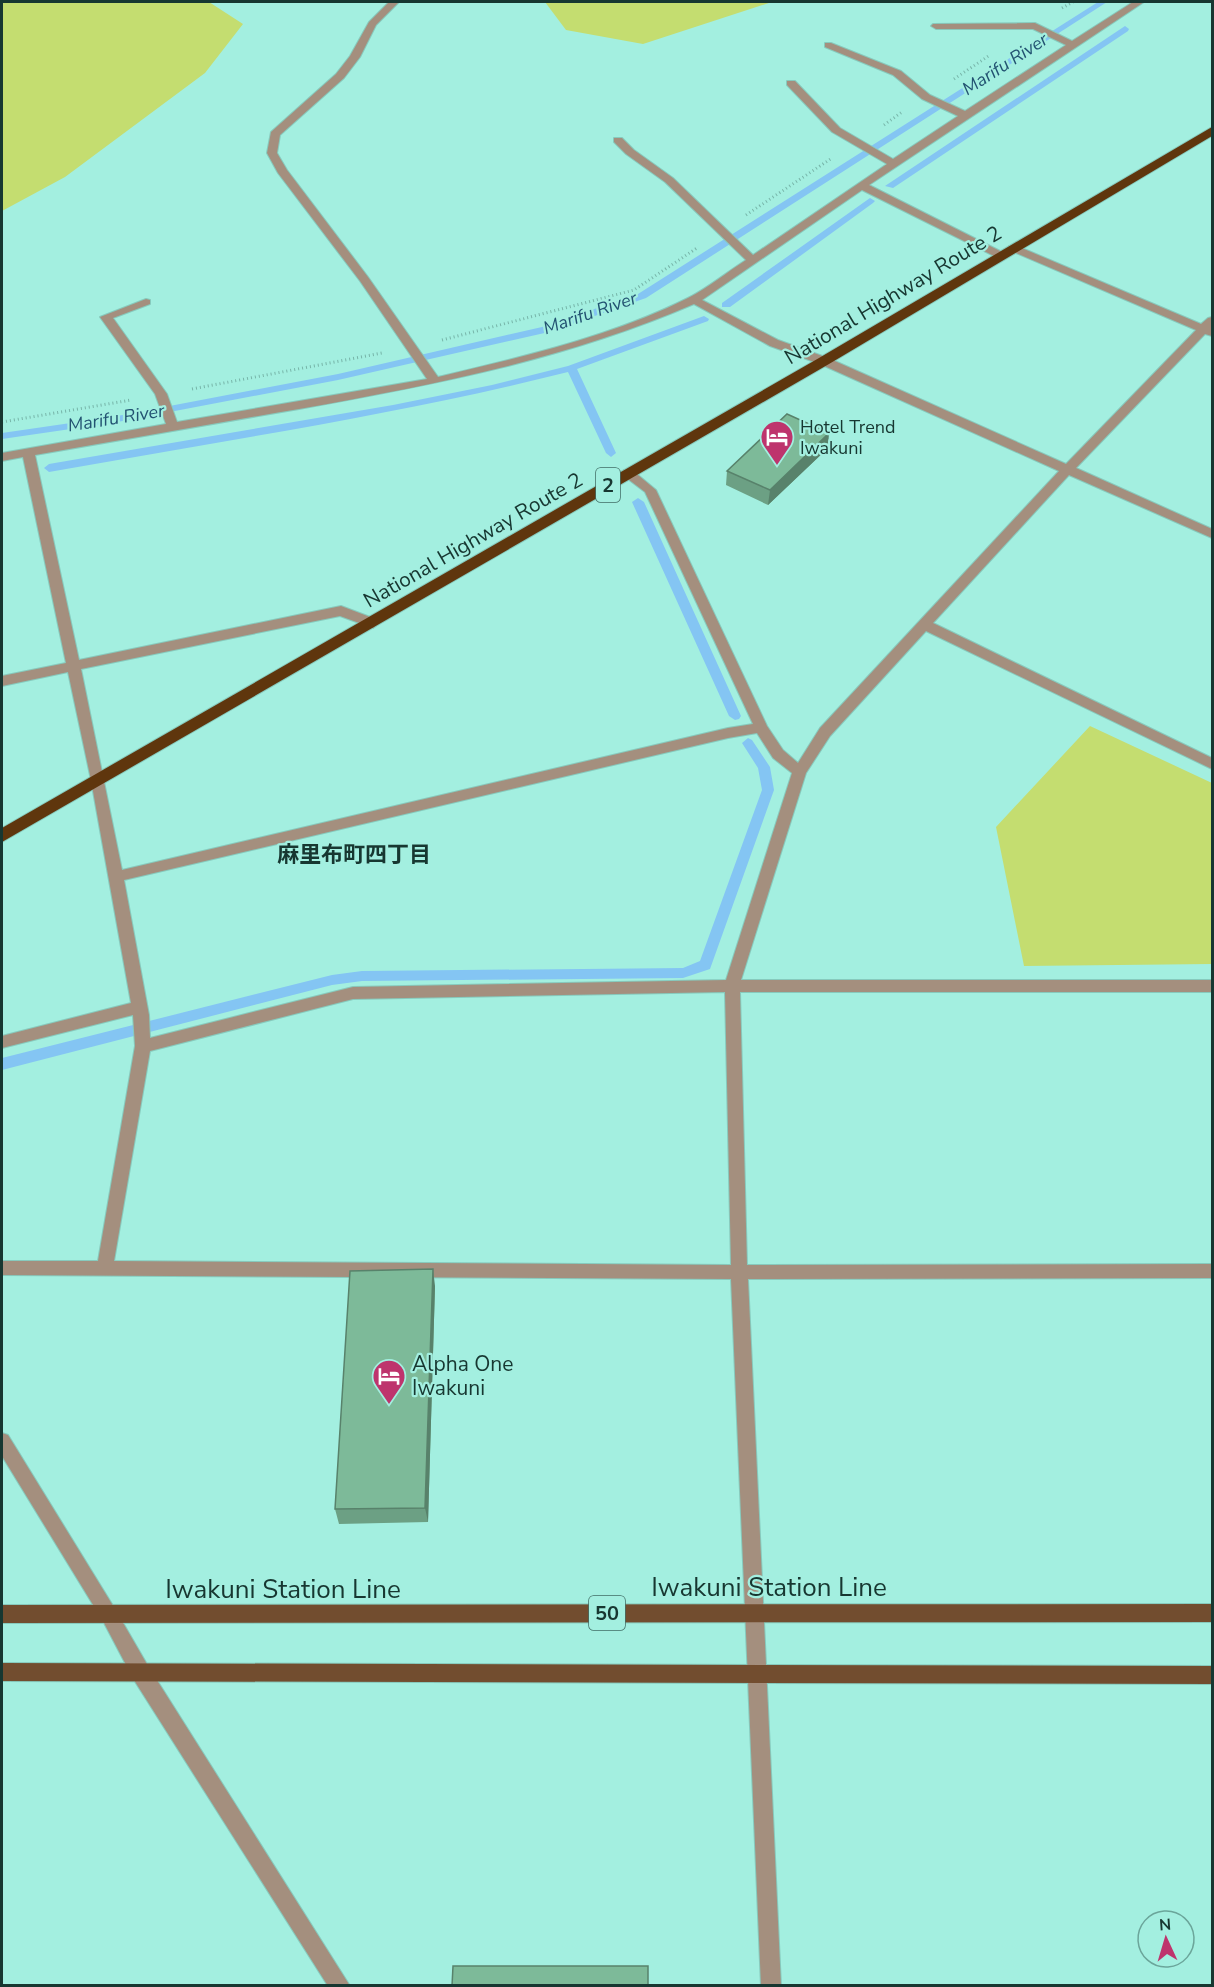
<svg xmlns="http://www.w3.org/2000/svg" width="1214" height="1987" viewBox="0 0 1214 1987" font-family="'Nunito Sans','Noto Sans JP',sans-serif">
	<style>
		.green { fill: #c4dd70 }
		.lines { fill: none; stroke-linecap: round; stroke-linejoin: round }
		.stream { fill: #84c5f3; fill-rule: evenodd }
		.minor-casing { stroke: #87cabd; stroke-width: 2 }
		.major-casing { stroke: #87cabd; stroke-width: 2 }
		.highway-casing { stroke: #87cabd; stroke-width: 2 }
		.path { stroke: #77b5a9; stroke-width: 3; stroke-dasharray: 1 3; stroke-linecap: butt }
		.minor { fill: #a48f7e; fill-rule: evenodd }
		.major { fill: #724d2f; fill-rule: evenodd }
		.highway { fill: #5f360d; fill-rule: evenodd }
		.wall { fill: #6ca084 }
		.shaded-wall { fill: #58826b }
		.building { fill: #7dba99; stroke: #58826b; stroke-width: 1.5 }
		.labels { text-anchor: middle; stroke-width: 4.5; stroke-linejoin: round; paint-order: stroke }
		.far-water-label { font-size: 18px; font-style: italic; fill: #225271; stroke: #a3efe0 }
		.far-poi-label { font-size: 18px; fill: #173731; stroke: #a3efe0; text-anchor: start }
		.shield { fill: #a3efe0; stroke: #416e66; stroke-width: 1.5 }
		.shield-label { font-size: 20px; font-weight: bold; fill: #173731 }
		.street-label { font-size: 21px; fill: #173731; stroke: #a3efe0 }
		.poi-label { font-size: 21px; fill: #173731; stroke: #a3efe0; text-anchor: start }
		.neighbourhood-label { font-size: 22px; font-weight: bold; fill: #173731; stroke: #a3efe0 }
		.near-street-label { font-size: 26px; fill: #173731; stroke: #a3efe0 }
	</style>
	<rect width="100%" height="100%" fill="#a3efe0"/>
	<path class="green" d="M2,2H209L243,24L205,73L65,177L2,211Z
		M545,2H772L643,44L566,30Z
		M1090,726L1212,783V964L1024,966L996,827Z"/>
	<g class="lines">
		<path class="stream" d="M1098,2H1107L646,298L549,332L338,380L112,423L2,439V433L112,417L338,374L542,327L638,294Z
			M1125,26L1129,29L1128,31L893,188L885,186Z
			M870,198L875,201L873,203L730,307H722V303Z
			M704,316L709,319L708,321L577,369L616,453L611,457L606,453L568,372C397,415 222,441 49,472L44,468L49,464L393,405L492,385L568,366Z
			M638,498L644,502L741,716L739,719L735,720L729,716L632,502Z
			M748,738L752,740L770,767L774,790L710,969L683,978L362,981L332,985L2,1070V1058L332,975L362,971L683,968L700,961L762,790L758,768L742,743Z"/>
		<defs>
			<path id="minor" d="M389,2H399L376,25L360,57L344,78L280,135L277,153L287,170L368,277L438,377C522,357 610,337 688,298C708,288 727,272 746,260L665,182L626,154L614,142V138H622L634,150L673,178L753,255L887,164L832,132L787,85V81H795L840,128L893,159L958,116L922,99L893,75L825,47V43H831L901,71L930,95L965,111L1066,45L1033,29H936L931,26L933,24L1035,23L1072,41L1133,2H1144L869,185L1004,253V257H996L862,190L702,300L778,340L828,358L1066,464L1196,330L1009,250V246H1017L1201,324L1208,318L1212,317L1211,328L1212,336L1205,334L1076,468L1212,529V538L1069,475L933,623L1212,758V769L926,631L830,736L806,773L741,980H1212V992H740L747,1265L1212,1264V1278L748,1279L781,1986H761L731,1279L2,1275V1261H98L135,1046L133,1015L2,1048V1036L131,1003L91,780L68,672L2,686V676L66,663L23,457L2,461V453L166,424L155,394L100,317L146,299L150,300V304L113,318L167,394L177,422L427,379L360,281L278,173L267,153L271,132L336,74L350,56L369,22ZM694,304L770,346L820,364L1059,471L820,728L798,763L783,750L767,726L656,490L632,470H624V476L645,492L753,724L728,728L122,870L81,669L340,616L373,628L379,623L378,620L341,606L79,660L35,455C123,440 210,424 299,409C437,384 563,360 694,304ZM757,733L773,758L792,773L726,980L353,987L150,1038L149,1015L124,880L728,738ZM725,992L731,1265L114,1261L150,1051L353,999Z
				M2,1433L8,1435L115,1609L148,1666L350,1986H328L134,1680L103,1621L2,1456Z"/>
			<path id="major" d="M1212,1604V1622L2,1623V1605Z
				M2,1663L1212,1666V1684L2,1681Z"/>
			<path id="highway" d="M1212,127V136L829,364L2,842V828L819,358Z"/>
		</defs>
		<use href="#minor" class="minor-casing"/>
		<use href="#major" class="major-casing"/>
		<use href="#highway" class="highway-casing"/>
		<path class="path" d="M1062,8L1073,2
			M954,79L990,55
			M884,125L902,112
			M746,215L832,158
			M442,340L634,290L697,248
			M192,389L382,353
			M2,422L131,400"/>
		<use href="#minor" class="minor"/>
		<use href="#major" class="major"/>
		<use href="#highway" class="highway"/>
	</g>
	<path class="wall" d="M828,448L768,505L726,485L727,471Z
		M435,1286L428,1522L339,1524L335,1509Z"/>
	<path class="shaded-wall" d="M829,433L828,448L768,505L770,490Z
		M433,1269L435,1286L428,1522L425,1508Z"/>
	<path class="building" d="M787,414L829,433L770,490L727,471Z
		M433,1269L425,1508L335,1509L350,1271Z
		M453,1966H648V1986H452Z"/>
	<defs>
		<symbol id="hotel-pin" viewBox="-11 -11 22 30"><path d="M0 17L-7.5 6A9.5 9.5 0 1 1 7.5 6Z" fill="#be346d" stroke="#a3efe0"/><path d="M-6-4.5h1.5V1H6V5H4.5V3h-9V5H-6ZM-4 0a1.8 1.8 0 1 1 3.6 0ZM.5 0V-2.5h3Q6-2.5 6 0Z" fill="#fff"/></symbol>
	</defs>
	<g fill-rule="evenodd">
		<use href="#hotel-pin" x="758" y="418" width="38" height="52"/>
		<use href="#hotel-pin" x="370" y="1357" width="38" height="52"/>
	</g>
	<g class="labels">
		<g class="far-water-label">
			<text transform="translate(1005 64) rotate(-33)" y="6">Marifu River</text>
			<text transform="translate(590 313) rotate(-19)" y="6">Marifu River</text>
			<text transform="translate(116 418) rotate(-9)" y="6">Marifu River</text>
		</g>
		<g class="far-poi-label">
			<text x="800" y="433">Hotel Trend<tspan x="800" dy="21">Iwakuni</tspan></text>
		</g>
		<g class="shield">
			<rect x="596" y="468" width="24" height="34" rx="4.5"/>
			<rect x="589" y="1596" width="36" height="34" rx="4.5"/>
		</g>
		<g class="shield-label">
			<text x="608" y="492">2</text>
			<text x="607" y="1620">50</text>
		</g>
		<g class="street-label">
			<text transform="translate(893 295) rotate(-31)" y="7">National Highway Route 2</text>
			<text transform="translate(473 540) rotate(-30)" y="7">National Highway Route 2</text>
		</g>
		<g class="poi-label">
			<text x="412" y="1371">Alpha One<tspan x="412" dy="24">Iwakuni</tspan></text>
		</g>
		<g class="neighbourhood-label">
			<text x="354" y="862">麻里布町四丁目</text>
		</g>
		<g class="near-street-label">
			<text x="769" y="1596">Iwakuni Station Line</text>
			<text x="283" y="1598">Iwakuni Station Line</text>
		</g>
	</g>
	<rect width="1214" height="1987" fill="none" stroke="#173731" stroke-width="6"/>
	<g transform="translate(1166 1939) rotate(356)"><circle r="28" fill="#a3efe0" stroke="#6ba59a" stroke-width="1.5"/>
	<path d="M0-4.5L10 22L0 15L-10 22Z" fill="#be346d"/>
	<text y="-9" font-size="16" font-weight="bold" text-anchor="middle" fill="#173731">N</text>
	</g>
</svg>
